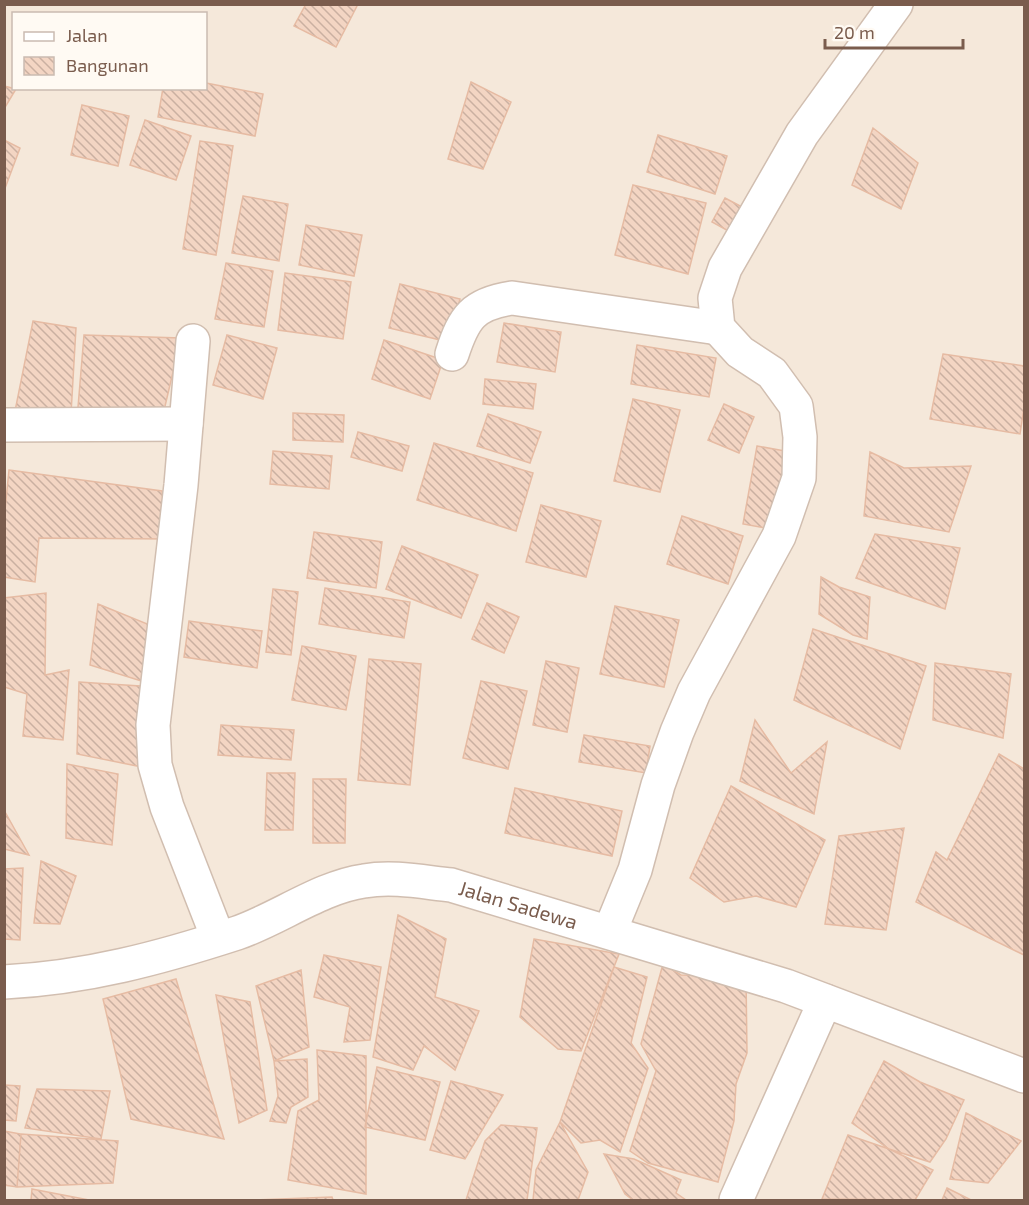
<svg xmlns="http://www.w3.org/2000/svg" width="1029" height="1205" viewBox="0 0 1029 1205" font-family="'Exo 2',sans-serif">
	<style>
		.residential { fill: #f5e8da; fill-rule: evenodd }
		.building { fill: url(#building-back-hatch); stroke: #e6bba3; stroke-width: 1.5 }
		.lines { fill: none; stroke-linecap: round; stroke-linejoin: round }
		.street-casing { stroke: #d1beb0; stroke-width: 36 }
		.street { stroke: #fff; stroke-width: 33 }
		.labels { text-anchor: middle; stroke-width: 4.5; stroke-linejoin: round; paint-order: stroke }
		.street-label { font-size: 20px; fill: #7a5c4d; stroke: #fffaf3 }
	</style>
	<defs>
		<pattern id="building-back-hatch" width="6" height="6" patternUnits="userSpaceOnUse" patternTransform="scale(1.5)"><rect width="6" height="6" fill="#f3d5c3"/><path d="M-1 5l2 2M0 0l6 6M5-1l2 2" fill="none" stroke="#cab0a1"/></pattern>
	</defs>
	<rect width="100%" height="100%" fill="#fdf6ec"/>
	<path class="residential" d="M5,5H1024V1200H5ZM14,14H206V88H14Z"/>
	<path class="building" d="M306,4H358L336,47L294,26Z
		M471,82L511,102L483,169L448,159Z
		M206,83L263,94L255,136L158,117L163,88H206Z
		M4,86L16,89L4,109Z
		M82,105L129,116L118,166L71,155Z
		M145,120L191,136L176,180L130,165Z
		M873,128L918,163L901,209L852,185Z
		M658,135L727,156L715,194L647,172Z
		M4,140L20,148L4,191Z
		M200,141L233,146L216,255L183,249Z
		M633,185L706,203L688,274L615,255Z
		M243,196L288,204L279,261L232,253Z
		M725,198L746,209L732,233L712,222Z
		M306,225L362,235L354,276L299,265Z
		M226,263L273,271L264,327L215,319Z
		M285,273L351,282L343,339L278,330Z
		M400,284L460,299L449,342L389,328Z
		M33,321L76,328L71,414L15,411Z
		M504,323L561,332L555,372L497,362Z
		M84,335L181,338L162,419H77Z
		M227,335L277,348L263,399L213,385Z
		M384,340L443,360L430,399L372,379Z
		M637,345L716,358L709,397L631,384Z
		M943,354L1024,366V408L1020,434L930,419Z
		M485,379L536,384L533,409L483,404Z
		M633,399L680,410L660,492L614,481Z
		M724,404L754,417L739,453L708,440Z
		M293,413L344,415L343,442L293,440Z
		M488,414L541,432L530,463L477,446Z
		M358,432L409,446L402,471L351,457Z
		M434,443L533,473L516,531L417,500Z
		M757,446L791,452L777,530L743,524Z
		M273,451L332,456L329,489L270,484Z
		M870,452L904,468L971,466L949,532L864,516Z
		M9,470L162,491L167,539L39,538L35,582L4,577V520Z
		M541,505L601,521L586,577L526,562Z
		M682,516L743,536L728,584L667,564Z
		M314,532L382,542L376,588L307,578Z
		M875,534L960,548L945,609L856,578Z
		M402,546L478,575L461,618L386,589Z
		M821,577L839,587L870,597L867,639L853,635L819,614Z
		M325,588L410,602L404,638L319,624Z
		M273,589L298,592L291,655L266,652Z
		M46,593L45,675L69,670L63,740L23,736L27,694L4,687V598Z
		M487,603L519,617L504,653L472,639Z
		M98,604L147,624L159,617L151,684L90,665Z
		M615,606L679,620L664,687L600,674Z
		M189,621L262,631L257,668L184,657Z
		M813,629L926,666L900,749L794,700Z
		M302,646L356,656L346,710L292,700Z
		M369,659L421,664L410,785L358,780Z
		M546,661L579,668L567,732L533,725Z
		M935,663L1011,674L1003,738L933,720Z
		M481,681L527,691L508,769L463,758Z
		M79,682L140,686L147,768L77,754Z
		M755,720L791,773L827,742L814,814L740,781Z
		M221,725L294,730L291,760L218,755Z
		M584,735L650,746L646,773L579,762Z
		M999,754L1024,769V955L916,902L936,852L947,860Z
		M67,764L118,774L112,845L66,838Z
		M267,773H295L293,830H265Z
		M313,779H346L345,843H313Z
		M731,786L825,840L796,907L756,896L724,902L690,878Z
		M515,788L622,811L612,856L505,833Z
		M4,810L29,855L4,849Z
		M904,828L886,930L825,924L839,836Z
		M41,861L76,876L60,924L34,923Z
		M23,868L20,940L4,939V869Z
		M398,915L446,939L435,997L479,1011L455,1070L424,1046L413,1070L373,1057Z
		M534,939L619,954L581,1051L558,1049L520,1017Z
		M324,955L381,967L370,1040L344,1042L350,1007L314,997Z
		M663,964L681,975L746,976L747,1053L736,1084L734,1121L718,1182L648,1163L630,1151L656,1071L641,1044Z
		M614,967L647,977L631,1043L648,1068L620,1152L600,1140L581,1143L560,1122Z
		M301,970L309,1047L274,1061L256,986Z
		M176,979L224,1139L131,1119L103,999Z
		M216,995L250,1002L267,1110L239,1123Z
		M317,1050L366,1056V1194L288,1180L298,1111L319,1100Z
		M307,1059L308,1097L291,1107L286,1123L270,1121L278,1096L274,1061Z
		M884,1061L920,1082L964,1100L946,1139L930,1162L889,1149L852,1123Z
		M377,1067L440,1082L425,1140L365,1127Z
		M451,1081L503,1095L465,1159L430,1150Z
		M4,1085L20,1086L16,1121L4,1120Z
		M37,1089L110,1091L101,1139L25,1128Z
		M966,1113L1021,1141L988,1183L950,1179Z
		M560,1122L588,1172L578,1200H533L536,1170Z
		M501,1125L537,1128L527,1200H466L485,1141Z
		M4,1131L21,1134L17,1187L4,1185Z
		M21,1134L118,1141L113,1183L17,1187Z
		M848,1135L889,1149L933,1170L915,1200L822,1199Z
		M604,1154L634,1159L681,1180L676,1193L686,1200H633L625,1194Z
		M947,1188L971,1200H942Z
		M32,1189L89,1200H31Z
		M332,1197L333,1200H254Z"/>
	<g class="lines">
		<defs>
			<g id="street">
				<path d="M193,341L181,485L153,725L155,765L167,807L218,938"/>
				<path d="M452,354C464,317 473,304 512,298L718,328"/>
				<path d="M4,425L186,424"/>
				<path d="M610,931L635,870L658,785L677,732L694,692L779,536L799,478L800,437L796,406L772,373L740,352L718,328L715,298L725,268L802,134L896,4"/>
				<path id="s1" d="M4,982C86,978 160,958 237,933C278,919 321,887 364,881C393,876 422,882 451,885L786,986L1024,1076"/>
				<path d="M736,1200L825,1001"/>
			</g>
		</defs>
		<use href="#street" class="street-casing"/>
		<use href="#street" class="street"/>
	</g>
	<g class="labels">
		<g class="street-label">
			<text dy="7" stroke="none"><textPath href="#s1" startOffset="534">Jalan Sadewa</textPath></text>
		</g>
	</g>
	<rect width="1029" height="1205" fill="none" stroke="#7a5c4d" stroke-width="12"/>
	<rect x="12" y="12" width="195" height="78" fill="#fffaf3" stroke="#cabbb1" stroke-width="1.5"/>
	<rect x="24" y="32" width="30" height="9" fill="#ffffff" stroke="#cabbb1" stroke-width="1.5"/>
	<text x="66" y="42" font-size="18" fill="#7a5c4d">Jalan</text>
	<rect x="24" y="57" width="30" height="18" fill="url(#building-back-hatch)" stroke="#cabbb1" stroke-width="1.5"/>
	<text x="66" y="72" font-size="18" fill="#7a5c4d">Bangunan</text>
	<path d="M825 39v9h138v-9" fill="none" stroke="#7a5c4d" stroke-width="3"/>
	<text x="834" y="39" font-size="18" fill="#7a5c4d" stroke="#fffaf3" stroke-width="4.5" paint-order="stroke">20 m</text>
</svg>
